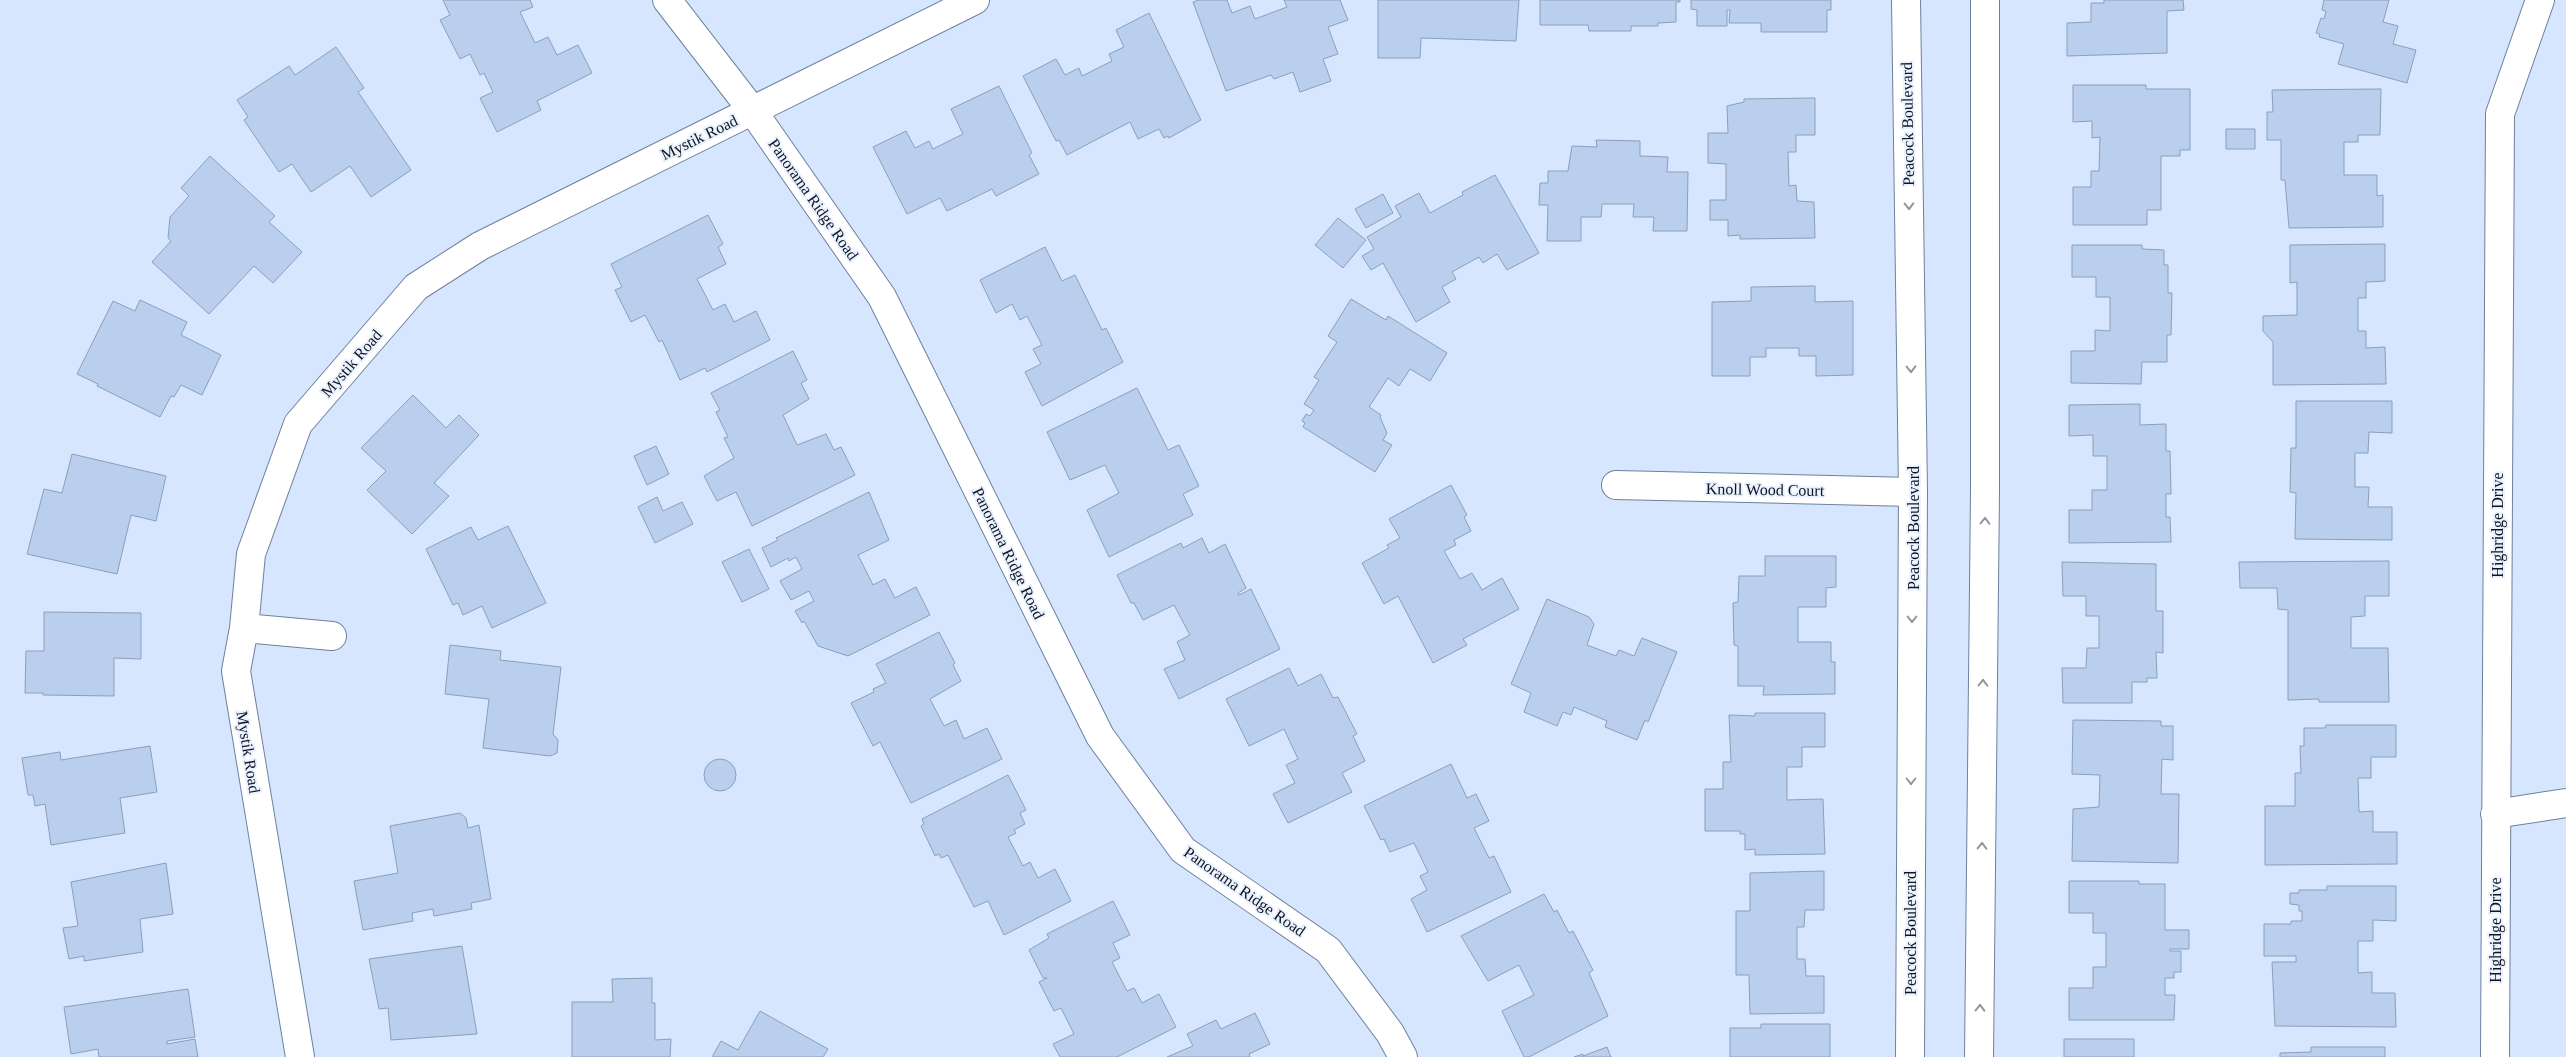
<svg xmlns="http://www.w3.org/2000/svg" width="2566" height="1057" viewBox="0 0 2566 1057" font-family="Georgia,serif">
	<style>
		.building { fill: #bacfed; stroke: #8b9fbb }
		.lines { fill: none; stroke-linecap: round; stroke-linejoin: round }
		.street-casing { stroke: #6e819d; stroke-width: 30 }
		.secondary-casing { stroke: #6e819d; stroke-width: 30 }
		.street { stroke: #fff; stroke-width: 28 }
		.secondary { stroke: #fff; stroke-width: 28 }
		.oneway { stroke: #93969b }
		.labels { text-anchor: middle; stroke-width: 4; stroke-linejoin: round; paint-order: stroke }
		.street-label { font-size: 16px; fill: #0e1520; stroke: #eaf2ff }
	</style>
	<rect width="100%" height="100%" fill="#d5e6fe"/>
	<path class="building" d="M443,0H530L533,7L520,12L535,43L548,37L557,55L578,45L592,73L537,101L541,110L497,132L480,98L493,92L484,73L480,75L470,54L460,59L440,20L450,15Z
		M1199,0H1227L1232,13L1250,6L1255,19L1287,7L1284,0H1340L1348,20L1328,27L1338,54L1323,59L1331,81L1300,92L1293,72L1274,79L1271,75L1226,91L1193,2Z
		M1378,0H1519L1516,41L1421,38L1420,58H1378Z
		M1540,0H1680V2H1676V22L1658,23V26H1631V31H1589L1588,25H1540Z
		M1691,0H1831V10H1827V32H1761V23H1729L1730,10H1727V26H1697V10L1691,9Z
		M2104,0H2183L2184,10L2167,11V53L2067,56V23L2091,22V3H2104Z
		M2324,0H2389L2383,22L2398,26L2393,44L2416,50L2407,83L2338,64L2344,44L2319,37L2320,34L2316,33L2321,18L2324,19L2326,11L2322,10Z
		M1149,13L1201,120L1169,138L1168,136L1164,138L1159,129L1138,139L1130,122L1067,155L1059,140L1056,141L1023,76L1056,59L1065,75L1079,68L1082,76L1112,61L1109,54L1124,47L1116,30Z
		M336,47L364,88L358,92L411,170L371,197L350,166L311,192L292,164L279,172L244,120L248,117L237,100L289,66L295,75Z
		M2073,85H2146V89H2190V150H2180V156H2161V210H2147V225H2073V187H2091V171H2099L2100,137L2092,138V121L2073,122Z
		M999,86L1032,153L1029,155L1039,174L996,196L992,189L947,211L940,198L907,214L873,147L906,131L915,148L929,141L933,149L963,134L951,109Z
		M2381,89L2380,135H2358V142H2344V175H2377V196L2383,195V227L2289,228L2285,180H2281V140H2267V112H2273L2272,90Z
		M1815,98V135H1796V152H1788L1789,186L1796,185L1797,201L1814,202L1815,238L1740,239V235L1728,236V220H1710V200H1726V164L1708,163V133H1728L1727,106L1744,102V99Z
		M2226,129H2255V149H2226Z
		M1596,140L1640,141V156L1668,157L1667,172H1688L1687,231H1653L1654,217H1633L1634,204H1602L1601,217H1581V241H1547L1548,205H1539L1540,183H1548V171H1568L1572,146L1597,147Z
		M210,156L275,216L269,222L302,252L273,283L254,266L209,314L152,262L171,241L168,238L170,217L189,196L181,188Z
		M1495,175L1539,253L1507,270L1497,254L1483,263L1479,257L1452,272L1456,279L1442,287L1450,302L1416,322L1383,263L1371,270L1362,256L1374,249L1367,237L1401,217L1395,206L1419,193L1430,213L1463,195L1462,192Z
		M1383,194L1393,213L1366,228L1355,209Z
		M708,215L723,244L718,247L726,264L697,279L713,310L725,304L734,322L756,311L770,340L707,372L705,368L680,380L662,340L659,342L645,315L631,322L615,290L622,287L611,264Z
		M1338,218L1366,240L1343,268L1315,245Z
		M2385,244V281L2366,282V298H2358V331H2366V348L2385,347L2386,384L2273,385V342L2263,331V316L2297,315V282L2290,283V245Z
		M2072,245H2142V249L2164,250V265H2168V293H2172L2171,335H2167V362H2142L2141,384L2071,383V351H2095V330L2110,331V297H2096V277H2072Z
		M1045,247L1062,281L1075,275L1102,330L1106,328L1123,362L1042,406L1025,372L1041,364L1033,349L1042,345L1027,316L1020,320L1012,304L996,313L980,280Z
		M1815,286V302L1853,301V375L1816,376V356H1799V348H1766V357H1750V376H1712V302L1751,301V287Z
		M1351,299L1386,320L1388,316L1447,353L1430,381L1410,369L1399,386L1388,378L1369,407L1381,415L1380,417L1387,433L1383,440L1392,445L1375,472L1303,427L1305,423L1302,421L1306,414L1310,416L1314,410L1304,404L1319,380L1314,377L1337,342L1328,336Z
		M140,300L187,322L181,335L221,355L202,395L181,385L174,397L171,396L160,417L97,386L98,384L77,374L113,301L135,311Z
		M793,351L807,380L801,383L809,399L783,415L797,445L826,434L834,450L841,447L855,475L752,526L736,492L717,501L704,476L734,458L724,438L728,437L716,412L720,410L711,393Z
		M1137,388L1168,450L1179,445L1199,486L1183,494L1193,515L1109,557L1087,510L1119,493L1105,465L1070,480L1047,432Z
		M413,395L446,428L459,415L479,435L434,483L449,496L412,534L367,490L386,471L361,448Z
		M2296,401H2392V433L2369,432L2368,453H2355V487H2369L2368,507H2392V540L2295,539L2296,493L2290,492L2291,448H2296Z
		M2140,404V425L2166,424V451H2170L2171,494H2166V517H2170L2171,542L2069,543V510H2092V490H2107V456H2093V435L2069,436V405Z
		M656,446L669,474L647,485L634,456Z
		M72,454L166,476L156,521L131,515L117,574L27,554L44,489L62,493Z
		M1451,485L1467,515L1464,517L1471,531L1454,540L1456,545L1444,551L1460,579L1472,573L1482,590L1502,578L1519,609L1463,639L1467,645L1433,663L1398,596L1384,604L1362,563L1389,548L1387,545L1400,538L1389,519Z
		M869,492L889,540L858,555L873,585L885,579L895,598L916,587L930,615L848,656L818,646L804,621L802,623L795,611L814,601L809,591L791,600L780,581L802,569L796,557L789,561L788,558L771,567L762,548L778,540L776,538Z
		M657,497L663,511L682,502L693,524L655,543L638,507Z
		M508,526L546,603L492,628L482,606L463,615L458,603L453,605L426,549L471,527L478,540Z
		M1202,538L1209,553L1225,544L1246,588L1238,593L1239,595L1251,589L1280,649L1179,699L1164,669L1185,660L1177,642L1190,635L1174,605L1143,620L1134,603H1131L1117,575L1181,543L1183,548Z
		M749,549L769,589L742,602L722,562Z
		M1765,556H1836V587L1826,588V607H1798V642H1831V662H1835V694L1763,695L1764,686H1738V646L1734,645L1733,603L1738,602L1739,576H1765Z
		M2389,561V596H2365V616L2351,617V648H2388L2389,702H2319V699L2288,700V610L2278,609L2277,588H2240L2239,562Z
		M2062,562L2156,564V611H2163V653L2156,652L2157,678H2147V682H2132V703H2063L2062,668H2086L2087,648H2099V616H2086V596H2063Z
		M1547,599L1589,617L1594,624L1587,645L1616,656L1619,650L1634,656L1642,638L1677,652L1648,722L1645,720L1637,740L1605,727L1607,721L1574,707L1571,715L1563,712L1557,726L1524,712L1531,693L1511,684Z
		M44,612L141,613V659L114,658V696L43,695V693H25L26,651H44Z
		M939,632L955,663L953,665L961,681L930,699L944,726L956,720L964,739L987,728L1002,759L911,803L880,742L873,746L851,703L874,692L873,689L886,683L876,664Z
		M450,645L501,651L500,660L561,667L553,734L558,740L557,753L550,756L483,748L489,699L445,694Z
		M1289,668L1298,686L1321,674L1333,698L1338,697L1357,734L1353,736L1365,761L1342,773L1352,792L1288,823L1273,794L1295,783L1286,765L1298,759L1284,729L1249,746L1226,699Z
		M1755,713H1825V747H1802V767H1787V800L1823,799L1825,854L1755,855V849L1745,850V834H1740V831H1705V789H1723V762H1731L1729,715L1755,716Z
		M2073,720L2161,721V726H2173V760L2162,759L2161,794H2179L2178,863L2072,861L2073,809L2099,807L2100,775L2072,774Z
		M2326,725H2396V757H2371V778H2358L2359,812L2373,811V832H2397V864L2265,865V806H2295V773H2301L2300,746H2304V728H2325Z
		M150,746L157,792L120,798L125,833L51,845L45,804L35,806L33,795H28L22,758L60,752L61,760Z
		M704 775a16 16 0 1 1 32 0a16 16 0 1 1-32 0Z
		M1451,764L1467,798L1476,794L1489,821L1474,828L1489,858L1494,856L1511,892L1427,932L1411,899L1427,890L1420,876L1428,872L1414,843L1390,852L1384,839L1381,840L1364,806Z
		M1008,775L1026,810L1020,813L1025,824L1014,830L1016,833L1008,837L1023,866L1030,862L1038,878L1055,869L1071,901L1004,935L988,901L974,907L948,855L941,858L939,854L935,856L921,826L924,824L922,819Z
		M460,813L466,818L468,828L479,825L491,899L471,903L472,909L434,916L433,909L412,913L413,921L363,930L354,881L398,873L390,826Z
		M166,863L173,914L140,919L143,952L84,961V956L69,959L63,928L78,926L71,882Z
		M1824,871V910H1805L1804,927H1797V959H1805L1806,976H1824V1013L1750,1014L1749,975H1736V911H1750V873Z
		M2069,881H2139V884H2165V930H2189V949H2170V951H2181V972H2174V978H2165V995H2175L2174,1020H2069V988H2093V967H2106V933H2093V913H2069Z
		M2327,886H2396V921L2373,920V941H2358V973L2372,972V993H2395L2396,1027L2275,1026L2272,962H2296V956H2264V924H2291V921H2302V911H2299V905L2290,904V893H2299V890H2327Z
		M1544,894L1554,912L1557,910L1569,933L1573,931L1593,970L1589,973L1608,1016L1529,1057H1524L1502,1011L1534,995L1519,965L1488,981L1461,936Z
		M1113,901L1130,935L1113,943L1120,958L1112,962L1127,991L1134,988L1142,1003L1159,994L1176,1027L1117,1057H1060L1053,1044L1074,1034L1061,1008L1054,1011L1039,982L1047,978H1043L1029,950L1049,938L1047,934Z
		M462,946L477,1034L391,1040L388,1008L379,1009L369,959Z
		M652,978V1003H655V1040L671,1039L670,1057H572V1002H613L612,979Z
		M188,989L195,1037L167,1041V1044L195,1039L198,1057H99L98,1049L71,1054L64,1007Z
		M760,1011L828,1049L823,1057H712L721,1041L738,1050Z
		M1255,1013L1270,1044L1249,1054L1250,1057H1167L1193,1046L1187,1034L1216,1020L1221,1029Z
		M1761,1024H1830V1057H1730V1028H1761Z
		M2064,1039H2134V1057H2064Z
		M1607,1047L1611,1057H1574L1583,1054V1056Z
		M2311,1047H2385V1057H2280V1053L2311,1052Z"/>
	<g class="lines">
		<defs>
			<path id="street" d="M667,0L752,110L882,297L1100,736L1183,850L1328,950L1390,1033L1403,1057
				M1616,485L1913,492
				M244,628L332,636
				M2495,814L2566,803
				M300,1057L236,671L244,628L251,554L298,424L416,287L480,246L975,0
				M2495,1057L2500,114L2540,0"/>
			<path id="secondary" d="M1906,0L1913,492L1910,1057
				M1979,1057L1985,491V0"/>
		</defs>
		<use href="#street" class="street-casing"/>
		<use href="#secondary" class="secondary-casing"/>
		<use href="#street" class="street"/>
		<use href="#secondary" class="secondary"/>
	</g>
	<defs><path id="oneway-chevron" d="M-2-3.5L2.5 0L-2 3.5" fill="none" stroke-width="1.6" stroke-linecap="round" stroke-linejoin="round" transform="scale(1.25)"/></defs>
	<g class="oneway">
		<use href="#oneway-chevron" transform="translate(1909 206) rotate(89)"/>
		<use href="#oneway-chevron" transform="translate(1911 369) rotate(89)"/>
		<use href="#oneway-chevron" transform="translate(1985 521) rotate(-89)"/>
		<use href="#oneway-chevron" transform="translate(1912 619) rotate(90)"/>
		<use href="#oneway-chevron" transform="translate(1983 683) rotate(-89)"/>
		<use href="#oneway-chevron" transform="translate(1911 781) rotate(90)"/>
		<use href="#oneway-chevron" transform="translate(1982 846) rotate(-89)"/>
		<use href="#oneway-chevron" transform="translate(1980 1008) rotate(-89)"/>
	</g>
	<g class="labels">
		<g class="street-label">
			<text transform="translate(1907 124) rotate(-91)" y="6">Peacock Boulevard</text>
			<text transform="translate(699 137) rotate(-26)" y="6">Mystik Road</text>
			<text transform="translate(814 199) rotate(55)" y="6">Panorama Ridge Road</text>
			<text transform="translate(351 363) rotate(-49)" y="6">Mystik Road</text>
			<text transform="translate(1765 489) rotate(1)" y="6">Knoll Wood Court</text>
			<text transform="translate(2497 525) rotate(-90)" y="6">Highridge Drive</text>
			<text transform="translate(1913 528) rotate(-90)" y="6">Peacock Boulevard</text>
			<text transform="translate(1009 553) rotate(64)" y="6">Panorama Ridge Road</text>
			<text transform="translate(249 752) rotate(81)" y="6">Mystik Road</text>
			<text transform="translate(1245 891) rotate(35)" y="6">Panorama Ridge Road</text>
			<text transform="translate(2495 930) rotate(-90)" y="6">Highridge Drive</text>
			<text transform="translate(1910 933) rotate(-90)" y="6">Peacock Boulevard</text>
		</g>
	</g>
</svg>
